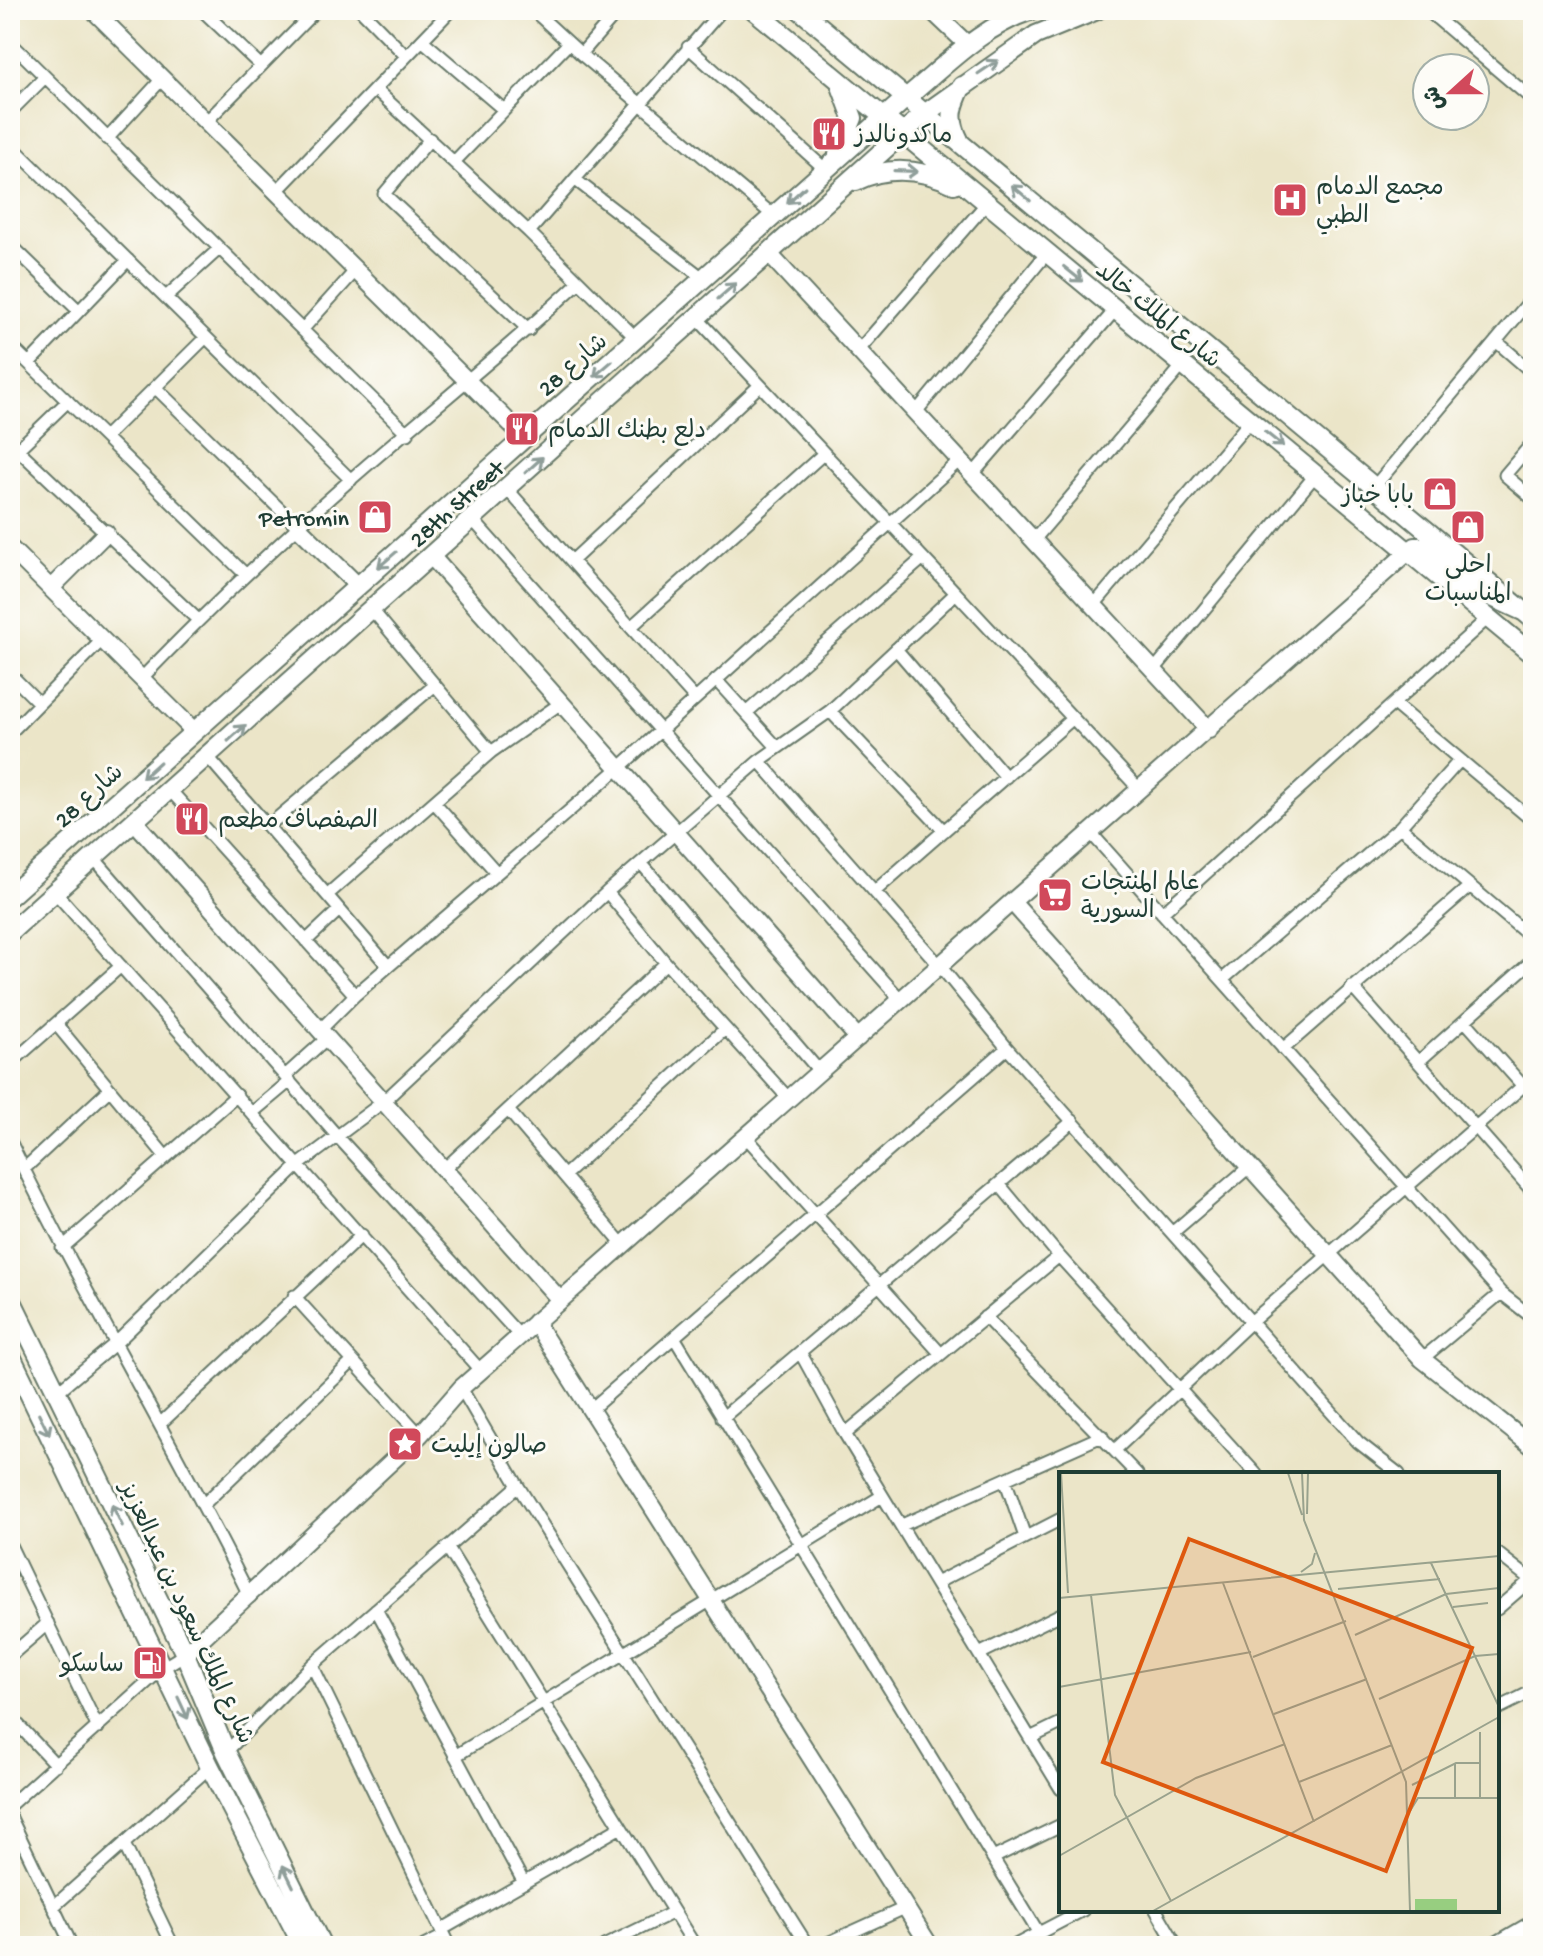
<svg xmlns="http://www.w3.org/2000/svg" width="1543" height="1956" viewBox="0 0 1543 1956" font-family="'Gochi Hand','Playpen Sans Arabic',sans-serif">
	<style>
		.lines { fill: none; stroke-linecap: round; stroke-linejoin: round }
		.street-casing { stroke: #667868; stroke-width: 15 }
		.secondary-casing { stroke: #667868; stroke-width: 20 }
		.primary-casing { stroke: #667868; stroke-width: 22 }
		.street { stroke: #fff; stroke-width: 11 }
		.secondary { stroke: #fff; stroke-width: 16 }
		.primary { stroke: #fff; stroke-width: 18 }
		.oneway { stroke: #8f9e9a }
		.labels { text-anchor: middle; stroke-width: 6; stroke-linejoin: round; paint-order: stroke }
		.poi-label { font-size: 24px; fill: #1f3d34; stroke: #fdfcf7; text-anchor: start }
		.street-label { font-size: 24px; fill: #1f3d34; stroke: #fdfcf7 }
		.inset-road { fill: none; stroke: #99a28d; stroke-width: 2 }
		.view { fill: #de580e; fill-opacity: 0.15; stroke: #de580e; stroke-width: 4 }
		.inset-edge { fill: none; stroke: #1f3d34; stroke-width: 4 }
	</style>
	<rect width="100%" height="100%" fill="#fdfcf7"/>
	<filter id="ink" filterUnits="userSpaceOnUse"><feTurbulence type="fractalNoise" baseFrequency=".0125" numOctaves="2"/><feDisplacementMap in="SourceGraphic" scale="16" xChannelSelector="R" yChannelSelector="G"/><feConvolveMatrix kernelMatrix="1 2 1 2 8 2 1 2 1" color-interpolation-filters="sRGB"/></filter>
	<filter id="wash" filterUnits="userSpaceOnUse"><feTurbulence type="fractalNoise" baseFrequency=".006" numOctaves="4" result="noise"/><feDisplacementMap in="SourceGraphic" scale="32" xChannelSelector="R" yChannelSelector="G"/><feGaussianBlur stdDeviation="1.8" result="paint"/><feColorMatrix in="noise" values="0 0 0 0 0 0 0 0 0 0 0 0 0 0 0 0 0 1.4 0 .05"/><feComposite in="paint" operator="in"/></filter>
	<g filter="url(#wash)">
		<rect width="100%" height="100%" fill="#ebe5c8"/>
	</g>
	<g filter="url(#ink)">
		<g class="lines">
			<defs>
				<path id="street" d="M202,10L261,66
					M361,10L406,56
					M533,10L569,43
					M1427,10L1533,100
					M422,40L504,110
					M10,42L408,434
					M688,47L825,169
					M581,54L774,216
					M375,89L529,232L637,339
					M10,112L45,77
					M206,122L316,10
					M107,139L162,79
					M430,139L384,194L529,330
					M10,144L351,480
					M454,162L569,43L581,54L619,10
					M577,181L704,279
					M276,192L451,10
					M529,232L722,10
					M10,244L79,311
					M166,297L219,249
					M697,318L956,593
					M302,330L356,270
					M1496,341L1533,373
					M10,345L246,575
					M859,350L986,204
					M29,363L128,260
					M156,388L299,528
					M916,412L1047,253
					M105,437L206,337
					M10,442L198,620
					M1533,442L1505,475L1533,499
					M18,449L68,401
					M973,474L1116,309
					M1374,487L1533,297
					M507,489L695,699
					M473,520L901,1000
					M1034,540L1183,365
					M572,561L759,386
					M1094,605L1251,420
					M631,627L822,455
					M896,649L1006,777
					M1154,670L1317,473
					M10,674L39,703
					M142,678C208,609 278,544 349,481C425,414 505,352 579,282
					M716,680L776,746
					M1395,705L1533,821
					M830,711L944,831
					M746,713L922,559
					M10,733L103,639
					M491,752L561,703
					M209,758L388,966
					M759,761L830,711L956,593L1140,790
					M170,790L355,995
					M434,802L497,873
					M268,826L435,685
					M1400,827L1533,939
					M1091,833L1501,1293L1533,1318
					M93,857L338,1137L520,1336
					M641,863L820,1072
					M54,891L480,1370
					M875,891L1073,718
					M607,892L666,963
					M327,895L491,752L373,611
					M1162,913L1488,618
					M306,941L339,910
					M1222,980L1400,827L1460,760
					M1352,987L1533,1192
					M56,1024L166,1157
					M319,1031L355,995L619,768L960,460
					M1283,1049L1470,886
					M1418,1062L1533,960
					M10,1064L121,966
					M285,1076L325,1040
					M1523,1086L1533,1077
					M508,1110L623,1245
					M253,1112L290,1081
					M746,1137L941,1354
					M10,1141C85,1296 174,1443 250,1597
					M24,1169L110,1089
					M442,1171L666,963L789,1099
					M565,1175L725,1029
					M999,1184L1059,1256L1256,1474
					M1172,1233L1249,1167
					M62,1248L237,1095
					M294,1296L420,1435
					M985,1317L1137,1474
					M674,1337L1038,1932
					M800,1352L845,1434L1061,1789
					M1422,1359L1501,1293
					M461,1388L518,1486L808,1946
					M57,1392L117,1342L300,1164L383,1102L607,892L759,761L940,966L1007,1048L1358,1442L1399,1474
					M589,1411L1007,1048
					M722,1418L1073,1121
					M161,1423L362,1235
					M845,1434L1059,1256
					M1116,1449L1251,1322L1523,1086L1465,1021
					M1005,1479L1025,1537
					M204,1504L352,1362
					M902,1525L1102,1436
					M10,1545L98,1728
					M447,1547L695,1946
					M1497,1553L1531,1580
					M936,1583L1061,1519
					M376,1609L524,1883
					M1497,1609L1533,1578
					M979,1654L1061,1614
					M10,1656L48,1623
					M312,1665L449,1946
					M1497,1709L1533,1691
					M10,1716L56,1765
					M1030,1738L1061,1723
					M226,1752L312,1665L518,1486
					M455,1756L882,1496
					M10,1805L164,1667L185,1654
					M10,1816L72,1946
					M124,1844L173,1946
					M993,1858L1061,1825
					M53,1907L210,1767
					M1156,1910L1177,1946
					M441,1930L621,1827
					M424,1946L444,1936
					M604,1946L674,1912
					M821,1946L907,1907
					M1014,1946L1083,1910"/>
				<path id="secondary" d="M93,10L525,438
					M931,10L968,45
					M770,255L1209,730
					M299,528L358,586
					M10,548L194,731
					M432,557L858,1038
					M51,588L106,533
					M134,821L560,1300
					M1012,902L1422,1359L1533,1447
					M535,1322L930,1946
					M185,1654L420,1435L461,1388L1415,546H1424L1483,594L1520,611
					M1495,1946L1533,1924"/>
				<path id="primary" d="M754,10L1533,655
					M800,10L1533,619
					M959,140C948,118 952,107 962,86
					M838,154L853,118L841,86
					M856,181C889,165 922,169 954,184
					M10,896L906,98C946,65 982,26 1032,10
					M10,932L923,115L1036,35L1097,10
					M10,1297L185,1654L226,1752L322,1946
					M10,1354L210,1767L303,1946"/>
			</defs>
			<use href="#street" class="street-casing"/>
			<use href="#secondary" class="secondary-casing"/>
			<use href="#primary" class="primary-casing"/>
			<use href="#street" class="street"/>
			<use href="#secondary" class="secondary"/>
			<use href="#primary" class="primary"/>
		</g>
		<defs><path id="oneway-shaft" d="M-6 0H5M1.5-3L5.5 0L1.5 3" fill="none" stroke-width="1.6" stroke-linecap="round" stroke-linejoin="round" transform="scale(2)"/></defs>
		<g class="oneway">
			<use href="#oneway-shaft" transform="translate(988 67) rotate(-34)"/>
			<use href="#oneway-shaft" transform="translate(906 171) rotate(2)"/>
			<use href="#oneway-shaft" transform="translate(1021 193) rotate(-140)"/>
			<use href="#oneway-shaft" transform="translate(796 195) rotate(138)"/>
			<use href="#oneway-shaft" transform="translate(1073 274) rotate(39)"/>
			<use href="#oneway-shaft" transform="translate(727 291) rotate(-41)"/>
			<use href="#oneway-shaft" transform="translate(603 369) rotate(139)"/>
			<use href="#oneway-shaft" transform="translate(1274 439) rotate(39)"/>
			<use href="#oneway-shaft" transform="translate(534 465) rotate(-42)"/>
			<use href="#oneway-shaft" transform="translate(387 560) rotate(139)"/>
			<use href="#oneway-shaft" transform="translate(237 733) rotate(-42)"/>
			<use href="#oneway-shaft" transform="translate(151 770) rotate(138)"/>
			<use href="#oneway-shaft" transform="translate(44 1424) rotate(64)"/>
			<use href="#oneway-shaft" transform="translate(117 1515) rotate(-116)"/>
			<use href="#oneway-shaft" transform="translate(183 1708) rotate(65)"/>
			<use href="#oneway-shaft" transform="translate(288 1876) rotate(-116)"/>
		</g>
	</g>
	<defs>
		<symbol id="restaurant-square" viewBox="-11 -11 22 22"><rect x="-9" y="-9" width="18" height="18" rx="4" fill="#d1495b" stroke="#fdfcf7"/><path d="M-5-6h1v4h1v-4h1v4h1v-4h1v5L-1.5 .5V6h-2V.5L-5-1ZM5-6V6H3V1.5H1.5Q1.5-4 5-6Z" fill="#fff"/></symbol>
		<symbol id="hospital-square" viewBox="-11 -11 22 22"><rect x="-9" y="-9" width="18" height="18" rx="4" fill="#d1495b" stroke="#fdfcf7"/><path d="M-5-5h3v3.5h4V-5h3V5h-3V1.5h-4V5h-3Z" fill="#fff"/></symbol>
		<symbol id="shop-square" viewBox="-11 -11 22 22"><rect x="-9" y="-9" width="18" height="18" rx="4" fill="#d1495b" stroke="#fdfcf7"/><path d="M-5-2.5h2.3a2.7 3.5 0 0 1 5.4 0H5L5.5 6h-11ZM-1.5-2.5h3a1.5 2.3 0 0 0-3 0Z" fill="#fff"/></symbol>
		<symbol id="supermarket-square" viewBox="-11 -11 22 22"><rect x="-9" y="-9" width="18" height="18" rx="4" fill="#d1495b" stroke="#fdfcf7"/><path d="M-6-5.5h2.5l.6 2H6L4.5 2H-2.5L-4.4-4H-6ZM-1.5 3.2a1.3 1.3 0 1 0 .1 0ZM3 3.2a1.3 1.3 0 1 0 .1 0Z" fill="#fff"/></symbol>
		<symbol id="sight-square" viewBox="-11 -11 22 22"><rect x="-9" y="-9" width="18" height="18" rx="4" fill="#d1495b" stroke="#fdfcf7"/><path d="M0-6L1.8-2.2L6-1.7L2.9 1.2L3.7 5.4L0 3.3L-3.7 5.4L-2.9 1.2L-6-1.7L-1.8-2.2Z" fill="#fff"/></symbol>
		<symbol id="fuel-square" viewBox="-11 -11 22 22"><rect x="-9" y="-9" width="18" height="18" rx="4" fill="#d1495b" stroke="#fdfcf7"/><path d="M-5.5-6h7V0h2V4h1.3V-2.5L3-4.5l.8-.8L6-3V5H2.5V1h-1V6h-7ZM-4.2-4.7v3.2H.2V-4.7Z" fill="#fff"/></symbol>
	</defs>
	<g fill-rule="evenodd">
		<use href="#restaurant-square" x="809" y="114" width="40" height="40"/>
		<use href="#hospital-square" x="1270" y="180" width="40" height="40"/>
		<use href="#restaurant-square" x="502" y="409" width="40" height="40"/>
		<use href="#shop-square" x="1420" y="474" width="40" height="40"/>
		<use href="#shop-square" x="355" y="497" width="40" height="40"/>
		<use href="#shop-square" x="1448" y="507" width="40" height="40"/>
		<use href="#restaurant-square" x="172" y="799" width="40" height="40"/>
		<use href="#supermarket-square" x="1035" y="875" width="40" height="40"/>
		<use href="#sight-square" x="385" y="1424" width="40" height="40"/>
		<use href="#fuel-square" x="130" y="1643" width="40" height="40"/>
	</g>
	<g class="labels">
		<g class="poi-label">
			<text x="855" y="142">ماكدونالدز</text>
			<text x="1316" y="194">مجمع الدمام<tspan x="1316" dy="28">الطبي</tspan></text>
			<text x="548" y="437">دلع بطنك الدمام</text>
			<text x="1414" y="502" text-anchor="end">بابا خباز</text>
			<text x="349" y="525" text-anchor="end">Petromin</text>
			<text x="1468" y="572" text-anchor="middle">احلى<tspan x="1468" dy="28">المناسبات</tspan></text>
			<text x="218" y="827">الصفصاف مطعم</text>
			<text x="1081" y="889">عالم المنتجات<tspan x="1081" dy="28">السورية</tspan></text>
			<text x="431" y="1452">صالون إيليت</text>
			<text x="124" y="1671" text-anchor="end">ساسكو</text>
		</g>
		<g class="street-label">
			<text transform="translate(1159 314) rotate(39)" y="8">شارع الملك خالد</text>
			<text transform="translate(572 364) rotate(-41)" y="8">شارع 28</text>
			<text transform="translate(456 503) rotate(-42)" y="8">28th Street</text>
			<text transform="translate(88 795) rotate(-42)" y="8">شارع 28</text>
			<text transform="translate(188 1612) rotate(65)" y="8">شارع الملك سعود بن عبدالعزيز</text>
		</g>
	</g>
	<g transform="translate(1059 1472)">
		<rect width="440" height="440" fill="#ebe5c8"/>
		<path d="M356,427H398V439H356Z" fill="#97ce80"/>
		<path class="inset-road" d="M2,1L9,121M229,1L243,43M243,1L245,48L347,310L351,439M248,42L249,1M372,91L440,235M242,100L253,92L256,81M164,111L255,350M279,117L381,107M32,123L56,323L112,429M0,126L440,84M394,135L429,131M296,163L387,122L440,116M194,185L287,149M0,215L192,180M320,227L416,184L440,182M215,242L308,207M396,292V326M240,310L333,273M353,313L397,291H421M421,326V260M351,339L359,326H440M0,384L137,306L226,272M94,439L440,245"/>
		<path class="view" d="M130,67L413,176L327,399L44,290Z"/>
		<rect width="440" height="440" class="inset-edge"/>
	</g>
	<rect width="1543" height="1956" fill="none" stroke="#fdfcf7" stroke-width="40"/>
	<g transform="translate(1451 92) rotate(249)"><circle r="38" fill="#fdfcf7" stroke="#a4b0a9" stroke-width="2"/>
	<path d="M0-6L14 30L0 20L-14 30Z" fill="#d1495b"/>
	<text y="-12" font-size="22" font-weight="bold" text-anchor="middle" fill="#1f3d34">ش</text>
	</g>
</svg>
